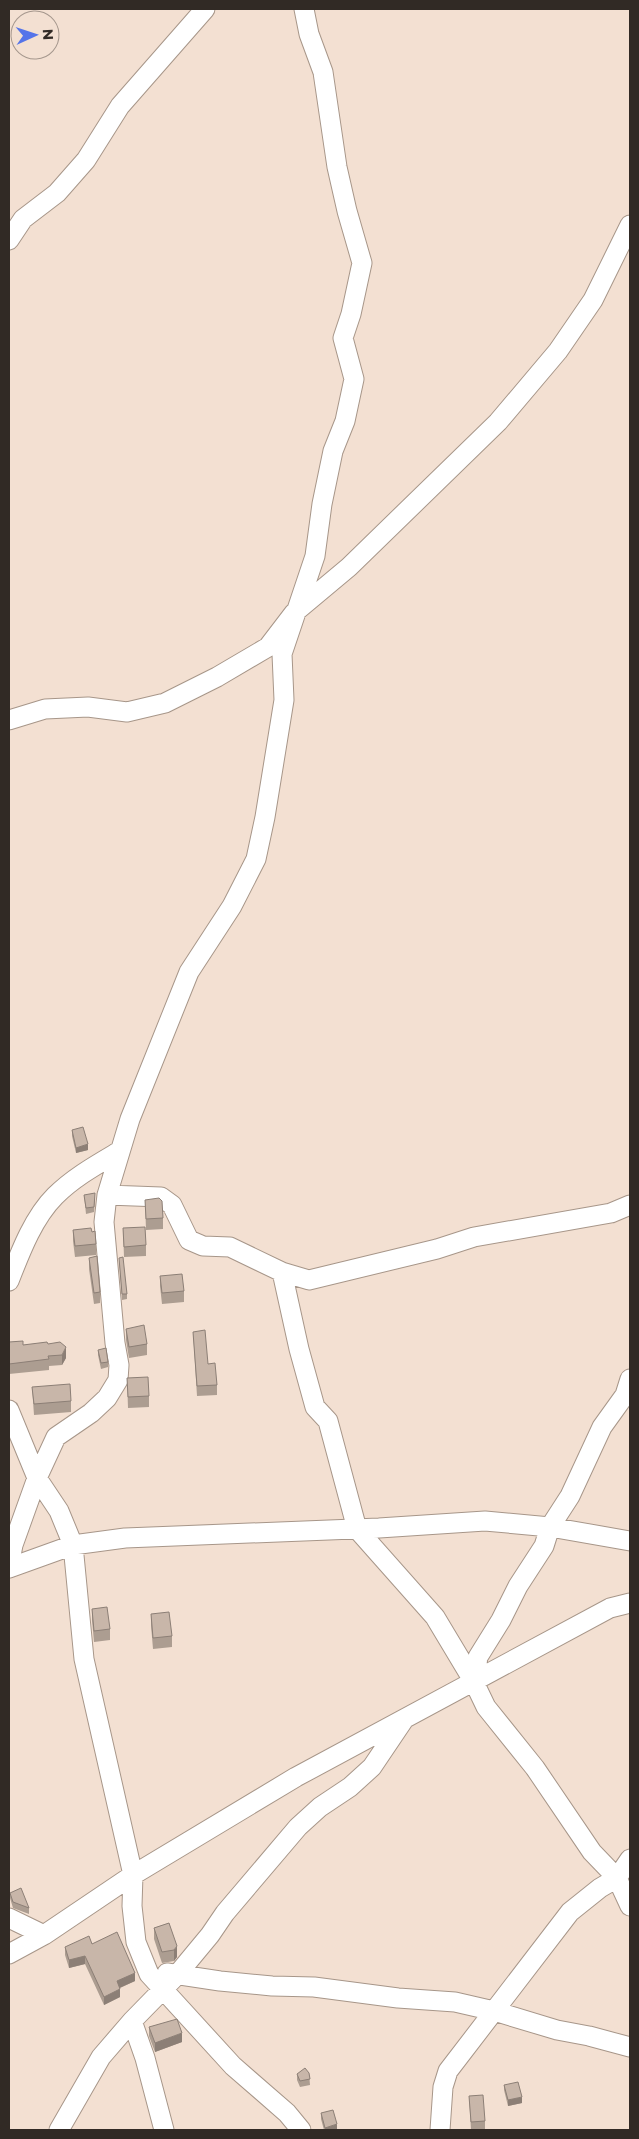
<svg xmlns="http://www.w3.org/2000/svg" width="639" height="2139" viewBox="0 0 639 2139" font-family="Montserrat,sans-serif">
	<style>
		.lines { fill: none; stroke-linecap: round; stroke-linejoin: round }
		.minor-casing { stroke: #a79689; stroke-width: 21 }
		.minor { stroke: #fff; stroke-width: 19 }
		.wall { fill: #ac9d91 }
		.shaded-wall { fill: #8c7f76 }
		.building { fill: #c8b6a9; stroke: #8c7f76 }
	</style>
	<rect width="100%" height="100%" fill="#f3e0d2"/>
	<g class="lines">
		<defs>
			<path id="minor" d="M9,240L23,219L57,193L86,160L120,106L205,9
				M9,720L45,709L88,707L127,712L165,703L217,677L268,647L294,613L349,567L498,422L558,351L593,300L630,225
				M107,1195L161,1197L172,1205L189,1240L203,1246L230,1247L282,1272L309,1280L437,1249L474,1237L611,1213L630,1205
				M282,1272L299,1349L315,1407L328,1421L357,1529L435,1617L474,1682
				M9,1281C20,1253 33,1218 55,1196C73,1178 96,1165 118,1152
				M630,1379L625,1395L602,1427L570,1496L550,1527L544,1546L518,1586L501,1620L478,1657L474,1682L486,1707L535,1768L592,1852L617,1878L630,1906
				M9,1410L37,1478L59,1511L73,1545L84,1659L133,1875L132,1906L136,1942L149,1974L233,2066L287,2113L301,2130
				M9,1566L13,1545L37,1478L56,1437L91,1413L107,1398L118,1380L119,1365L115,1343L104,1222L107,1195L130,1119L189,972L232,906L256,859L265,817L284,700L282,654L315,556L322,504L333,451L345,421L354,379L343,338L351,314L362,263L347,211L337,167L323,72L309,34L304,9
				M9,1568L73,1545L125,1538L379,1528L485,1521L550,1527L630,1541
				M9,1918L44,1935
				M9,1954L44,1935L133,1875L296,1777L610,1608L630,1603
				M167,1973L220,1981L272,1986L314,1987L398,1998L455,2002L494,2011L557,2030L589,2036L630,2047
				M132,2021L145,2058L164,2130
				M59,2130L101,2057L132,2021L176,1976L210,1935L225,1913L298,1827L320,1807L350,1787L372,1767L403,1721
				M440,2130L443,2087L448,2071L570,1912L600,1888L617,1878L630,1859"/>
		</defs>
		<use href="#minor" class="minor-casing"/>
		<use href="#minor" class="minor"/>
	</g>
	<path class="wall" d="M72,1130L88,1150L76,1153L72,1136Z
		M84,1195L95,1199L94,1212L86,1214Z
		M145,1200L163,1218V1229L146,1230Z
		M123,1228L146,1245V1256L124,1257Z
		M73,1230L92,1232L96,1244V1255L75,1257L73,1241Z
		M89,1258L100,1292V1303L94,1304L89,1269Z
		M119,1258L127,1294V1299L122,1300Z
		M160,1276L184,1291V1302L162,1304L160,1286Z
		M126,1329L147,1344V1355L129,1358L126,1340Z
		M193,1332L217,1385V1395L197,1396Z
		M9,1342L23,1345L48,1344L66,1358L62,1365L49,1366V1370L9,1374Z
		M98,1350L108,1362V1367L101,1369L98,1355Z
		M127,1378L149,1396V1407L128,1408Z
		M32,1387L71,1401V1412L34,1415Z
		M92,1609L110,1629V1640L94,1642L92,1620Z
		M151,1614L172,1636V1647L153,1649L151,1625Z
		M10,1893L29,1908V1914L13,1908L10,1898Z
		M169,1923L177,1957L174,1961L162,1963L154,1939V1928Z
		M92,1944L135,1981L120,1988V1997L104,2005L85,1964L69,1968L65,1955V1947Z
		M149,2027L182,2042L155,2052L149,2036Z
		M309,2073L310,2085L300,2087L297,2080V2074Z
		M504,2085L522,2103L508,2106L504,2090Z
		M469,2096L485,2121V2130H471Z
		M321,2113L337,2130H324L321,2119Z"/>
	<path class="shaded-wall" d="M88,1144V1150L76,1153V1148Z
		M66,1347V1358L62,1365V1355Z
		M177,1946V1957L174,1961V1950Z
		M85,1956V1964L69,1968V1960Z
		M135,1973V1981L117,1989V1981Z
		M120,1989V1997L104,2005V1997Z
		M182,2033V2042L155,2052V2043Z
		M522,2097V2103L508,2106V2100Z
		M337,2124V2130H325V2128Z"/>
	<path class="building" d="M83,1127L88,1144L76,1148L72,1130Z
		M95,1193L94,1207L86,1208L84,1195Z
		M159,1198L162,1201L163,1218L146,1219L145,1200Z
		M145,1227L146,1245L124,1247L123,1228Z
		M91,1228L92,1232L95,1231L96,1244L75,1246L73,1230Z
		M97,1256L100,1292L94,1293L89,1258Z
		M123,1257L127,1294H122L119,1258Z
		M182,1274L184,1291L162,1293L160,1276Z
		M144,1325L147,1344L129,1347L126,1329Z
		M205,1330L208,1364L215,1363L217,1385L197,1386L193,1332Z
		M23,1341V1345L47,1342L48,1344L60,1342L66,1347L62,1355L48,1356L49,1359L9,1364V1342Z
		M106,1348L108,1362L101,1363L98,1350Z
		M148,1377L149,1396L128,1397L127,1378Z
		M70,1384L71,1401L34,1404L32,1387Z
		M107,1607L110,1629L94,1631L92,1609Z
		M169,1612L172,1636L153,1638L151,1614Z
		M21,1888L29,1908L13,1902L10,1893Z
		M169,1923L177,1946L174,1950L162,1952L154,1928Z
		M117,1932L135,1973L117,1981L120,1989L104,1997L85,1956L69,1960L65,1947L89,1936L92,1944Z
		M177,2019L182,2033L155,2043L149,2027Z
		M305,2068L309,2073L310,2079L300,2081L297,2074Z
		M518,2082L522,2097L508,2100L504,2085Z
		M483,2095L485,2121L471,2122L469,2096Z
		M333,2110L337,2124L325,2128L321,2113Z"/>
	<rect width="639" height="2139" fill="none" stroke="#312a25" stroke-width="20"/>
	<g transform="translate(35 35) rotate(87)"><circle r="24" fill="#f3e0d2" stroke="#a5978d"/>
	<path d="M0-4L9 19L0 12L-9 19Z" fill="#5574e9"/>
	<text y="-8" font-size="14" font-weight="bold" text-anchor="middle" fill="#312a25">N</text>
	</g>
</svg>
